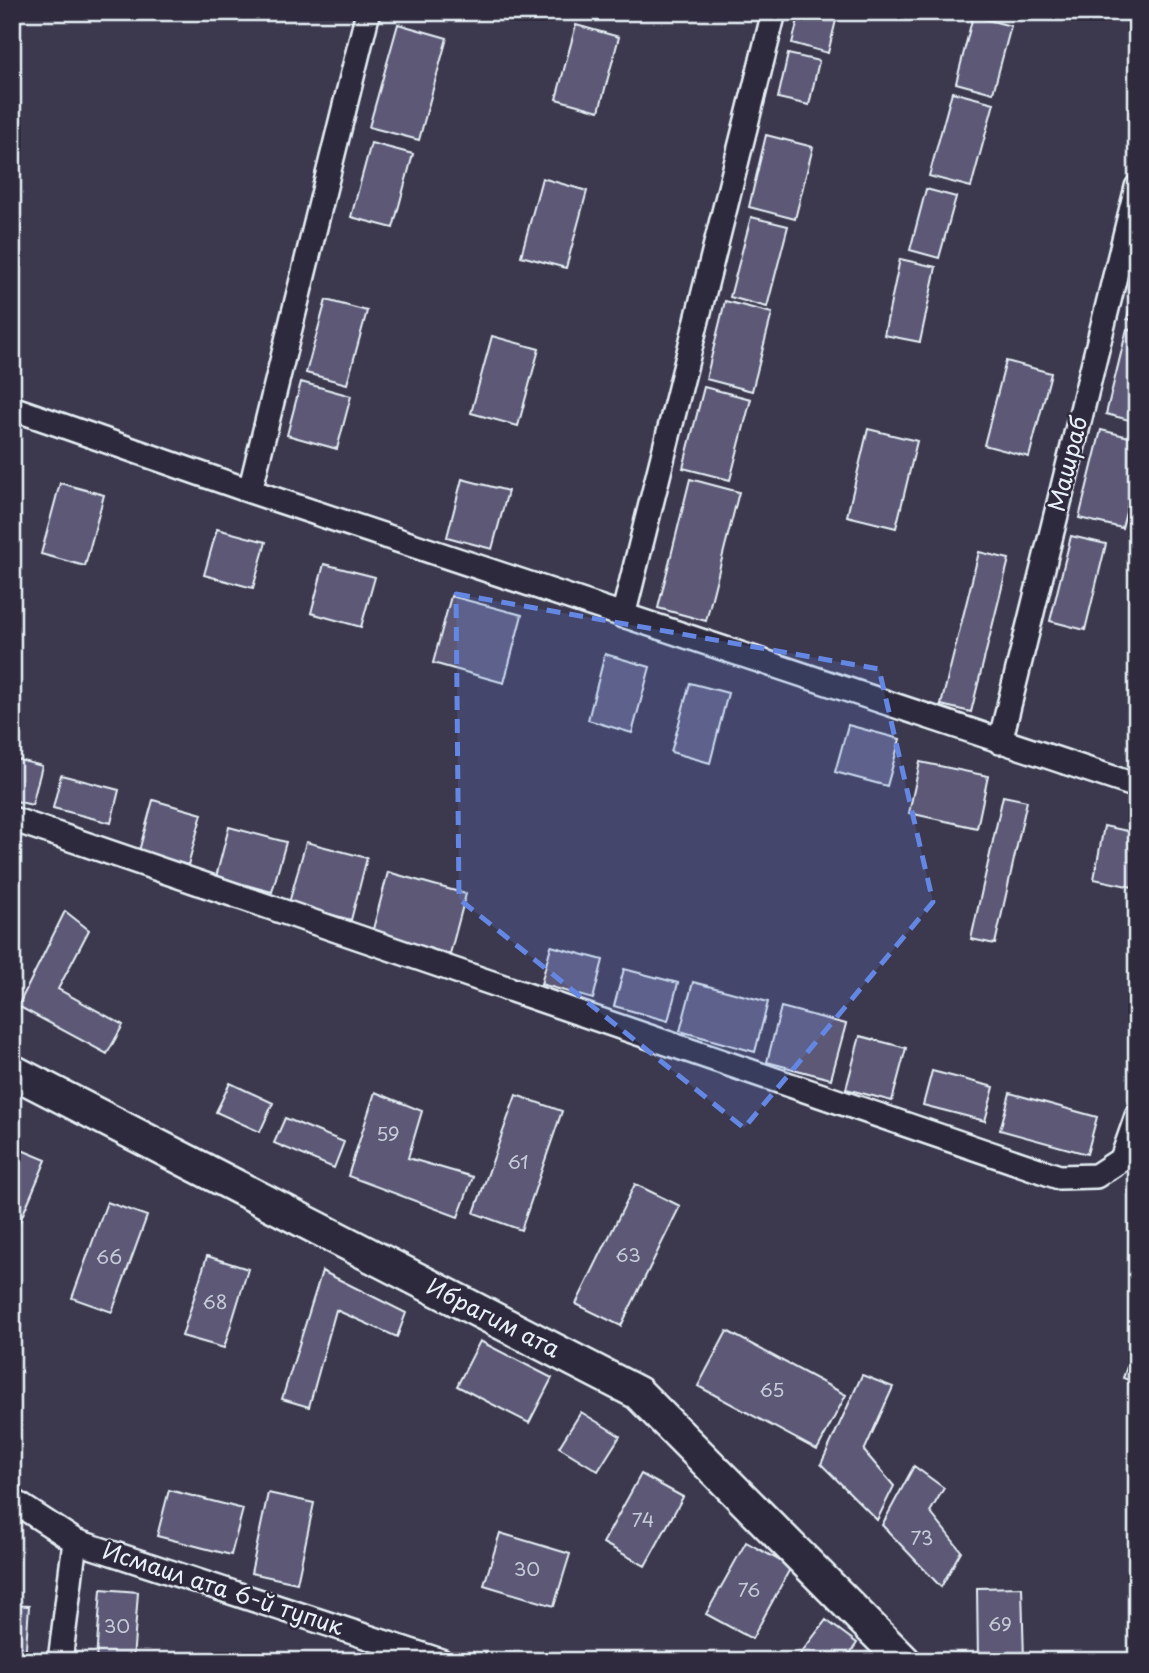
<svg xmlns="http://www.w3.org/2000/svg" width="1149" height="1673" viewBox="0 0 1149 1673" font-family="'Playpen Sans',sans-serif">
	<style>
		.building { fill: #5b5976; stroke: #e8f1f8; stroke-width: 2 }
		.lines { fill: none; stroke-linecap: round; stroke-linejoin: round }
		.street-casing { stroke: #e8f1f8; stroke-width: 28 }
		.secondary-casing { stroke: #e8f1f8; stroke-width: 37 }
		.street { stroke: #2f2a3d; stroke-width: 23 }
		.secondary { stroke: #2f2a3d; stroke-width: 32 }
		.marked { fill: #6487e3; fill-opacity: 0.2; stroke: #6487e3; stroke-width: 5; stroke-dasharray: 14 9; stroke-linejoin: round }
		.labels { text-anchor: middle; stroke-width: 5; stroke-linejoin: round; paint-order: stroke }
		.number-label { font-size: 19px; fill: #c5cbd8 }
		.street-label { font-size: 23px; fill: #e8f1f8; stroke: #2f2a3d }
	</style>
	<rect width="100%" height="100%" fill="#3c384e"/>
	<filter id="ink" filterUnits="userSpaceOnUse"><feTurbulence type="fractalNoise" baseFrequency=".0143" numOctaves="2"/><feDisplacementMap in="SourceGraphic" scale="14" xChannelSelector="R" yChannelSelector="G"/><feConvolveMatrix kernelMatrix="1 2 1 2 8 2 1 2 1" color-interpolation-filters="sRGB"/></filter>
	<g filter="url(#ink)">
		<path class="building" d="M800,12H838L828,53L792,43Z
			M973,16L1011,26L993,93L956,83Z
			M398,24L447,38L419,140L369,127Z
			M576,25L619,37L599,111L556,99Z
			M788,54L819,61L809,105L778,98Z
			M952,92L994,103L971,187L929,176Z
			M766,135L813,147L795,219L749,207Z
			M371,143L413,154L393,228L351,217Z
			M542,178L587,191L566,268L521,256Z
			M926,189L956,197L939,258L910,250Z
			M751,217L788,226L767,307L730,297Z
			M900,259L936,267L920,342L884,335Z
			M1137,277V321L1127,319Z
			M326,300L367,311L347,384L306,373Z
			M725,301L772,313L752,391L706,379Z
			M1127,329L1137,331V422L1106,414Z
			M492,336L539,349L518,426L471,413Z
			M1006,361L1051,373L1029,457L984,445Z
			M301,382L351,396L337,449L287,435Z
			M704,387L751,399L730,480L683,468Z
			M868,429L917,441L896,528L847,516Z
			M1101,430L1137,439V469L1122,528L1079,518Z
			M462,479L508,491L492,549L447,537Z
			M690,479L739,492L706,621L658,608Z
			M60,483L104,495L85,566L41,554Z
			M217,529L266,542L253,588L204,575Z
			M1071,536L1106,544L1085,630L1050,621Z
			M979,552L1009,559L971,712L941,705Z
			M324,564L375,577L361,627L311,613Z
			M451,596L522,615L504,683L433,663Z
			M605,654L650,667L632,733L588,720Z
			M690,683L728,693L710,763L671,752Z
			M848,725L900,739L887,786L835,772Z
			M12,758L42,766L32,805L12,800Z
			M920,762L988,776L977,828L909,813Z
			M61,775L119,790L111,823L53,808Z
			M1003,796L1027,801L995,944L971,939Z
			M153,800L202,814L188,865L139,851Z
			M1104,826L1137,833V888L1094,879Z
			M229,827L286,842L272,892L216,877Z
			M306,842L367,858L351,920L289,903Z
			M388,872L466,894L450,954L372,933Z
			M65,911L89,930L58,989L123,1025L107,1054L18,1006Z
			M551,946L603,960L593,999L541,984Z
			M624,969L678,983L668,1021L614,1006Z
			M693,982L768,1002L755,1052L680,1031Z
			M781,1007L846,1024L831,1079L767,1062Z
			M860,1036L906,1048L892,1101L846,1089Z
			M932,1071L994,1087L985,1121L923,1105Z
			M230,1083L273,1103L260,1132L216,1112Z
			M375,1092L422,1111L408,1158L473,1177L458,1217L348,1176Z
			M1010,1093L1097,1117L1087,1154L1000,1130Z
			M516,1095L562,1111L521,1230L474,1213Z
			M285,1118L344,1142L334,1168L274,1143Z
			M12,1146L46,1160L12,1240Z
			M635,1184L680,1206L621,1326L576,1304Z
			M107,1202L147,1216L112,1312L72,1298Z
			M207,1256L248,1269L224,1348L182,1336Z
			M322,1271L406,1313L397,1337L336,1310L309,1407L282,1399Z
			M727,1331L846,1395L817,1450L698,1386Z
			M1137,1339V1383L1123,1378Z
			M480,1341L552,1378L529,1423L457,1386Z
			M862,1375L893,1387L864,1451L894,1486L877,1520L821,1464Z
			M581,1412L620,1436L598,1471L559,1447Z
			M914,1466L944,1488L930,1512L961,1551L941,1587L882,1525Z
			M641,1474L683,1497L645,1566L603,1543Z
			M169,1490L243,1509L231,1555L157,1536Z
			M268,1493L314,1503L297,1583L251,1573Z
			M500,1533L570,1554L554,1606L484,1585Z
			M746,1542L791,1567L752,1639L706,1614Z
			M1022,1587L1024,1661H978L977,1588Z
			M101,1589L138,1592L133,1661H96Z
			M12,1605L29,1606L25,1661H12Z
			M826,1620L857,1643L845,1661H795Z"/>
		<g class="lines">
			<defs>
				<path id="street" d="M12,408L250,491L1137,786
					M250,491L368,12
					M623,616L774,12
					M1000,742L1137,187
					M12,819L1059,1177L1096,1176L1122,1159L1137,1116
					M12,1500L75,1541L441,1661
					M60,1661L75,1541"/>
				<path id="secondary" d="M12,1071L638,1393L904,1661"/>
			</defs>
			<use href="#street" class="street-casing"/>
			<use href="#secondary" class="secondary-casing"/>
			<use href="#street" class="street"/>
			<use href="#secondary" class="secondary"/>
		</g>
	</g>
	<path class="marked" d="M456,594L879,669L933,902L744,1128L459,899Z"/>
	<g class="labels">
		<g class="number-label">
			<text x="388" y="1141">59</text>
			<text x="518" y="1169">61</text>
			<text x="628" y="1262">63</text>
			<text x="109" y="1264">66</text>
			<text x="215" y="1309">68</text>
			<text x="772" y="1397">65</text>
			<text x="643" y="1527">74</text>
			<text x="922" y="1545">73</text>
			<text x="527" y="1576">30</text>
			<text x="749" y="1597">76</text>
			<text x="1000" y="1631">69</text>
			<text x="117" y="1633">30</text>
		</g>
		<g class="street-label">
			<text transform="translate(1068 464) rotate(-76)" y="8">Машраб</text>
			<text transform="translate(493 1318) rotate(27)" y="8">Ибрагим ата</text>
			<text transform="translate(223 1589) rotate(18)" y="8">Исмаил ата 6-й тупик</text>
		</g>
	</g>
	<rect width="1149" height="1673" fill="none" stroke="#2f2a3d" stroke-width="42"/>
	<rect x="21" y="21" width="1107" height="1631" fill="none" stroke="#e8f1f8" stroke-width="2.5" filter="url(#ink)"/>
</svg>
